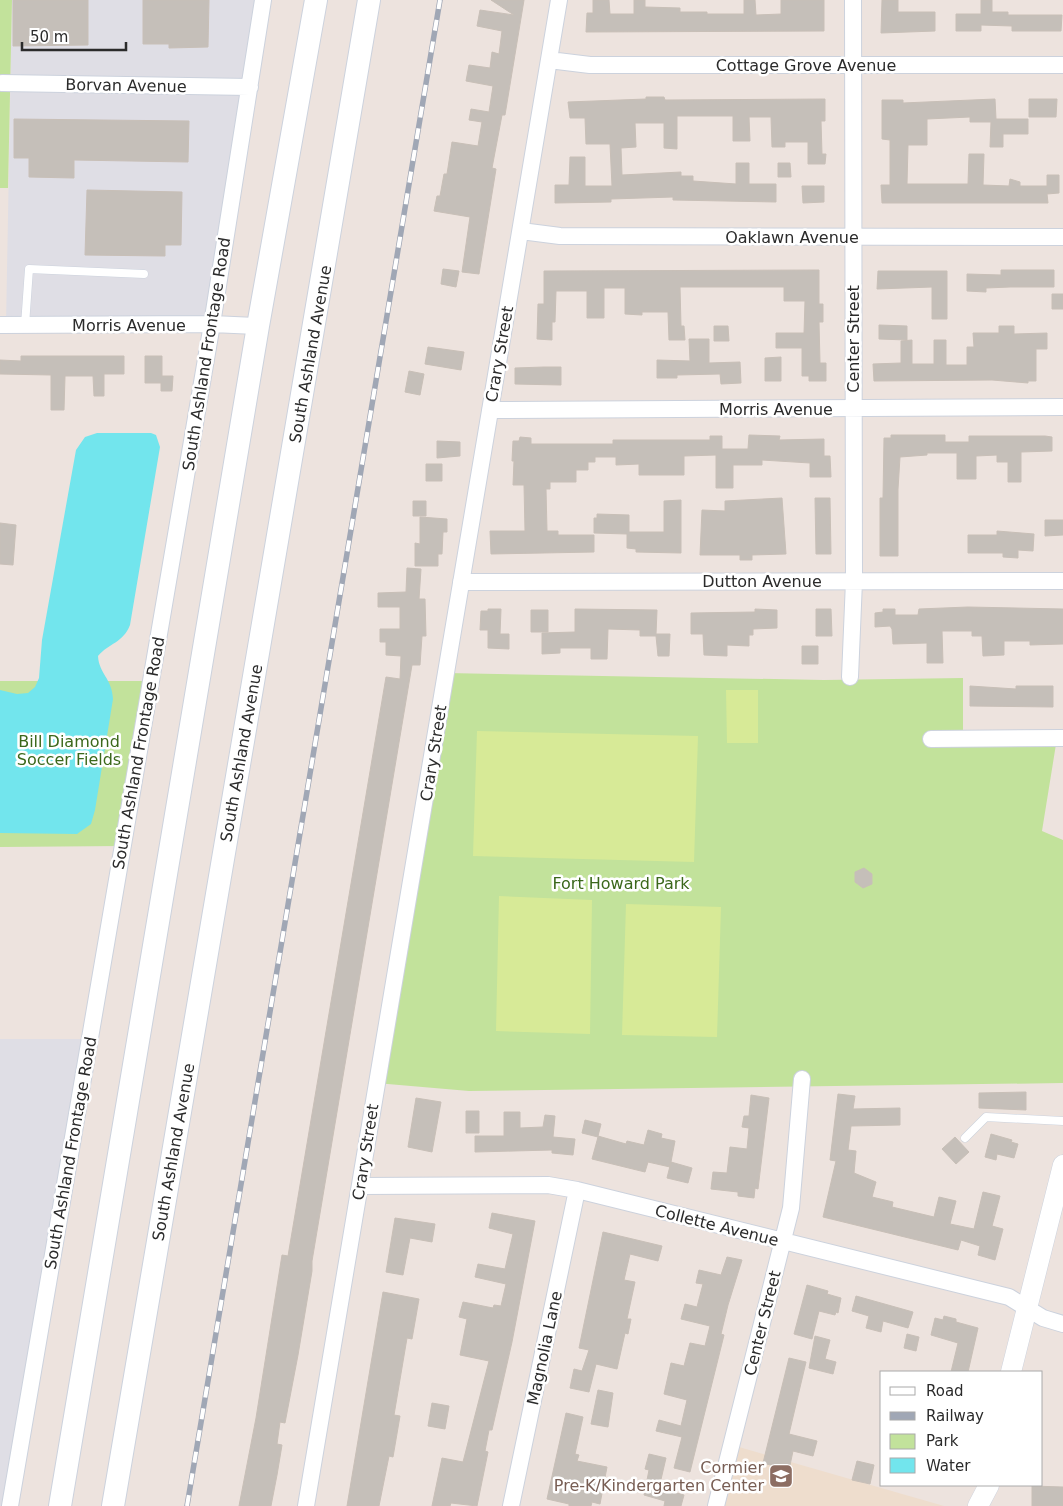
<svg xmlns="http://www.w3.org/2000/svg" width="1063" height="1506" viewBox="0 0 1063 1506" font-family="'DejaVu Sans',sans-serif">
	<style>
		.industrial { fill: #dfdee5 }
		.education { fill: #eeddcd }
		.green { fill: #c2e29b }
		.pitch { fill: #d7ea97 }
		.water { fill: #72e5ed }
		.building { fill: #c5bfb9; stroke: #c8bfb7 }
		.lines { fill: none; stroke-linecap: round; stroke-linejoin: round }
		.service-casing { stroke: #ccd2dd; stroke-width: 9 }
		.minor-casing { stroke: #ccd2dd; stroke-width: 18 }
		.tertiary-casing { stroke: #ccd2dd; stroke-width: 21 }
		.secondary-casing { stroke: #ccd2dd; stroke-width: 24 }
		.service { stroke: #fff; stroke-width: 8 }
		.minor { stroke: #fff; stroke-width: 16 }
		.tertiary { stroke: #fff; stroke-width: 20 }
		.secondary { stroke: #fff; stroke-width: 22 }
		.rail-casing { stroke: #a0a7b5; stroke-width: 5.5 }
		.rail { stroke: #fff; stroke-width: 4; stroke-dasharray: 11; stroke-linecap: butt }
		.labels { text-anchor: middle; stroke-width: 5; stroke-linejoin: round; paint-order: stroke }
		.street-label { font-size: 16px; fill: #2b2b2b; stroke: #fff }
		.park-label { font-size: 16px; fill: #3b681b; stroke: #fff }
		.education-label { font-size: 16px; fill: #785e54; stroke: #fff; text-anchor: end }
	</style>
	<rect width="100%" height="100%" fill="#ede3de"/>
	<path class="industrial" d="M12,0H263L212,324L6,325Z
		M0,1039H90L10,1506H0Z"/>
	<path class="education" d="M732,1445L944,1506H716Z"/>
	<path class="green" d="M0,0H12L8,188H0Z
		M446,673L824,680L963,678V738H1057L1042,831L1063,840V1083L469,1091L376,1083Z
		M0,681H151L122,846L0,847Z"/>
	<path class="pitch" d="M726,690H758V743H727Z
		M477,731L698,736L694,862L473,856Z
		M499,896L592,900L590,1034L496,1031Z
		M626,904L721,907L717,1037L622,1035Z"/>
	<path class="water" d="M97,433H151L156,435L160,447L130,625C123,643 109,643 98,656C99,674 112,678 113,699L95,810L91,824L77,834L0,833V690L17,694L28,693L35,687L39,678L42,640L76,450L85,437Z"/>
	<path class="building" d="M13,0H88V45L13,46Z
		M143,0H209L208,47L169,48V44H143Z
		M491,0H524L505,115H502L492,168L496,169L479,274L462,272L470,217L434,211L437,196H440L444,174H447L452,142L478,146L482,122L469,120L471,109L489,112L493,86L466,81L469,65L490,68L492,52L499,54L502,31L477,26L480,10L514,15Z
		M593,0H609L610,14H634V0H645V7L680,8V12H707V14H744V0H755L756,15L781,14V0H824V31L586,32L587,13H593Z
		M882,0H898V12H935V31L881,33Z
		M981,0H992V12H1008V15H1062L1061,31H1012V26L981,25V31H956V14H981Z
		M646,97H664L665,100L825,99V121H821L822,154H826L825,164H808V142H785V147H772L771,117H749L750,141H733V116H677V149L664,148V123H635L636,147L621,148L622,175L681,172V176H693V181L736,184V163H749V184H776V202L673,200V197L611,199V202L555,203V185H569L570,157H585V186H612L610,144H586L585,118H570L568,102L646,99Z
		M995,99L996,119H1028V134H1003V147H990L991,122H970V117L927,119V145H908L907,184H968L969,154H984L983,185L1009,186L1010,179L1020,182V186H1047V175H1059V193L1047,194L1048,203H882L881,185H890V140L882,139V100H903V103Z
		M1029,99H1057L1056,117H1029Z
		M14,119L189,121L188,162L74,160V178L29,177V158H14Z
		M778,163H790L791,177H778Z
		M802,186H824V202L803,203Z
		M87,190L182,192L181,245H165V256L85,255Z
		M443,269L459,271L456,287L441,284Z
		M819,270V304H823V322H819L820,363H826V381H809V376H802V348H776V333H804L805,301H784V287H680L681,326H684L685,340H669L668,312H642V315L625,314V288H604V318H587V291H556L555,322H552V340L537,339L538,304H544V271Z
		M1001,270H1054V287H1010L986,288V292L967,291V274L1001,275Z
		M878,271H947V319H932V287L877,289Z
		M1052,294H1063V309H1052Z
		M879,325L907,326V340L879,339Z
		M714,326H728L729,341H714Z
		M999,326H1014V334L1047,333V349H1036V381H1028V383L992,380L874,381L873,364L901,363V341L912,340V364H934V340H946V365H967V347H974L973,333H999Z
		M689,339H709V363L740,362L741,383L721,384L720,374L677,375V378H657V360L690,361Z
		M428,347L464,352L461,370L425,364Z
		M21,356H124V374H104V396H94L93,376H65L64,410H51V375L0,374V360L21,361Z
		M145,356H162V376H173L172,391H161V383H145Z
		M781,357V381H765V358Z
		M544,367H561V385L515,384V368Z
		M409,371L424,374L420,395L405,392Z
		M749,435L780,436L779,440L824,439V456H830L831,477H810V463L762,460V465H733V488H716V455L684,456V475H639V464L616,465V457H595V462H588V470H576V482H550V489H546L547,531H558V535H594V552L491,554L490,531H525L524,485H513L514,461H512L513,441H519L520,437L531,438V444H613V440H710V436H722V449H748Z
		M891,435H945V442H969V436H1045L1052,437V451L1021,452V482H1008V462H997V455L976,456V479H957V453H927V455L900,457L898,489V556H880V498H883L884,438H891Z
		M437,441L460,442V456L437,458Z
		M426,464H442V481H426Z
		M782,498L786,554L752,555V560H740V555H700L702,510L725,511V501Z
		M815,498H830L831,554H816Z
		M681,500V553L636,552V549L627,548V534L594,533V518H597V514L629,515V532H664V501Z
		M413,501H426V516H413Z
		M420,517L447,519V532H443L442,554H438V566H415V543L420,544Z
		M1045,520H1063V535L1045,536Z
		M0,523L16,525L13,565L0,564Z
		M997,531L1034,534L1033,551L1018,550V558L1003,557V553H968V535H997Z
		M407,568L421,569L419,599H425L426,636H422L420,665H412L312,1261V1271L298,1355L285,1423L280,1422L277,1444L282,1445L277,1475L271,1506H239L256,1418L282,1255L288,1256L386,677L400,679L401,656L386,655V642H380V629H400V607H378V593L406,592Z
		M968,607L1063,609V644L1030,645V641H1004V655L983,656L982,636H972V631H942L943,663H927V643L893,644L892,629L890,626L875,627V613L883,612V609H895V615H918L919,609Z
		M488,609H501L500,634H509V649L488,648V630H480L481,611H488Z
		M575,609L657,610L656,634H670L669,656H658L656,636H640V630L608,629L607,659H591V648H560V653L542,654V633L575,632Z
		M755,609L777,610V628L753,629V635H749V646L727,645V656L704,655L703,634H691V613L755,612Z
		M816,609H831L832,636H816Z
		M531,610H548V632H531Z
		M802,646H818V664H802Z
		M970,686L1016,689V686H1053V707L970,706Z
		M864,868L872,874V884L863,888L855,882V872Z
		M1026,1092V1110L979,1108V1093Z
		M838,1094L855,1096L853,1109L900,1108V1125L851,1126L848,1150L856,1151L854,1173L876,1182L872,1197L893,1202L892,1207L934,1217L939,1197L956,1201L950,1224L974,1229L983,1192L1000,1196L992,1226L1003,1229L995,1260L978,1255L980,1246L961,1240L958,1250L823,1217L836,1161L830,1160Z
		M751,1095L769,1098L758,1189L755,1188L754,1198L738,1196V1192L711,1189L713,1172L727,1173L730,1147L747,1149L749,1128L742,1127L744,1116H749Z
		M416,1098L441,1102L432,1152L408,1147Z
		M466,1111H479V1133H466Z
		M504,1112H520V1128L543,1127L545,1115L555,1116L553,1137L575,1139L573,1155L552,1153V1150L475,1152V1136H504Z
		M585,1120L601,1124L598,1136L626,1144L627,1141L644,1145L648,1130L662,1134L661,1138L675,1141L670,1167L648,1162L645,1172L592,1159L598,1137L582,1133Z
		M991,1134L1012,1140L1011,1142L1018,1144L1014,1158L997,1154L996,1160L985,1157Z
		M955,1137L969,1152L956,1164L942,1149Z
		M671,1162L692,1168L688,1183L667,1178Z
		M492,1213L535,1221L512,1342L492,1430H489L485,1451L488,1452L477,1506L451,1503L450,1506H432L442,1458L463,1462L489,1361L460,1355L467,1319L459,1317L463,1302L493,1308L494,1305L501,1306L506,1284L475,1277L478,1264L505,1269L513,1234L489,1228Z
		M395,1218L435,1224L432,1242L410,1238L403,1275L386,1272Z
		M603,1232L662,1246L658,1261L630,1254L624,1280L635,1282L627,1319H631L628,1334L625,1333L617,1369L596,1364L589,1392L570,1388L574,1369L582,1371L589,1350L579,1348Z
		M727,1257L742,1260L728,1305L721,1334L724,1335L690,1472L674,1468L682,1437L656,1431L659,1420L681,1426L687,1400L664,1394L671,1363L684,1366L690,1343L705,1346L710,1326L681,1319L685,1304L697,1307L703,1284L696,1283L699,1270L721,1275Z
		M807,1285L828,1291L827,1294L841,1298L838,1313L836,1312L835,1315L819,1311L812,1339L794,1334Z
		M383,1292L419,1299L412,1339L407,1338L394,1415L400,1416L393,1457L389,1456L379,1506H347Z
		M856,1296L913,1312L908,1328L883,1321L881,1332L866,1328L869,1316L852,1311Z
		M944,1316L956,1319V1322L978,1328L968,1372H951L958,1343L931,1335L935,1318L943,1320Z
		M907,1334L919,1337L916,1351L904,1348Z
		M815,1336L830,1340L825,1359L836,1362L833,1374L809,1368Z
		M789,1358L806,1362L789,1434L817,1441L813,1456L793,1451L789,1470L763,1463Z
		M598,1390L613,1393L608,1427L591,1424Z
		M432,1403L449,1406L445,1429L428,1426Z
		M566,1413L583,1417L575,1454L579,1455L577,1461L607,1467L600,1504L592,1502L591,1506H569V1504L547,1499Z
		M649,1454L666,1458L659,1488L684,1495L681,1506H664L665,1501L644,1495L649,1470L645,1469Z
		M857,1461L874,1465L870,1484L852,1480Z
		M1032,1486L1063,1487V1506H1032Z"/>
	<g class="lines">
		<defs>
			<path id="service" d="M25,325L29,269L144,274
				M965,1138L986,1117L1063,1121"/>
			<path id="minor" d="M549,60L590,65H1063
				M2,83L250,87
				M521,231L560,236L1063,237
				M0,325L212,324L258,326
				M490,410L1063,407
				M461,582L1063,581
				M850,677L854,581L853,0
				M931,739L1063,738
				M360,1186L548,1185L577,1190L1009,1297L1043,1318L1063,1324
				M10,1506L212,324L263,0
				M306,1506L559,0
				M511,1506L577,1190
				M716,1506L791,1208L802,1079"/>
			<path id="tertiary" d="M1011,1372L1063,1165
				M978,1506L989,1485"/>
			<path id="secondary" d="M60,1506L258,326L316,0
				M113,1506L369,0"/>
		</defs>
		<use href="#service" class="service-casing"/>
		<use href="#minor" class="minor-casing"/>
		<use href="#tertiary" class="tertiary-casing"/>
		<use href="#secondary" class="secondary-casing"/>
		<use href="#service" class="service"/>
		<use href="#minor" class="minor"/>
		<use href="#tertiary" class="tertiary"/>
		<use href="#secondary" class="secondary"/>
		<defs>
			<path id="rail" d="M187,1506L440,0"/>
		</defs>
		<use href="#rail" class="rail-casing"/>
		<use href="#rail" class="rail"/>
	</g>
	<defs>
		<symbol id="school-square" viewBox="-11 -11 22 22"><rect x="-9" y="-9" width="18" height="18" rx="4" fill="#8d6e63" stroke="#fff"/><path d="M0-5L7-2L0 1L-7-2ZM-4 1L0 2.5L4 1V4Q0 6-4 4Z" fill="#fff"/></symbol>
	</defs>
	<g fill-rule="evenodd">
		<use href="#school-square" x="767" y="1462" width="28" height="28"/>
	</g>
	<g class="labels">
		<g class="street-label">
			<text x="806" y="71">Cottage Grove Avenue</text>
			<text transform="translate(126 85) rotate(1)" y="6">Borvan Avenue</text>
			<text x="792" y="243">Oaklawn Avenue</text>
			<text x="129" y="331">Morris Avenue</text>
			<text transform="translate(853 339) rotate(-90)" y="6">Center Street</text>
			<text transform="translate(206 354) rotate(-81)" y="6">South Ashland Frontage Road</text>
			<text transform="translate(310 354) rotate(-80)" y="6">South Ashland Avenue</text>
			<text transform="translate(499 354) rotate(-80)" y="6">Crary Street</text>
			<text x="776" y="415">Morris Avenue</text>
			<text x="762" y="587">Dutton Avenue</text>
			<text transform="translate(138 753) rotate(-80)" y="6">South Ashland Frontage Road</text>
			<text transform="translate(241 753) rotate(-80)" y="6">South Ashland Avenue</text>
			<text transform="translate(433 753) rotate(-81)" y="6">Crary Street</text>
			<text transform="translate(173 1152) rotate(-80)" y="6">South Ashland Avenue</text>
			<text transform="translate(365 1152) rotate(-81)" y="6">Crary Street</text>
			<text transform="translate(70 1153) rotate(-80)" y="6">South Ashland Frontage Road</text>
			<text transform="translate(717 1225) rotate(14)" y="6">Collette Avenue</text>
			<text transform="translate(762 1323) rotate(-76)" y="6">Center Street</text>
			<text transform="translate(544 1348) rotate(-78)" y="6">Magnolia Lane</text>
		</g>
		<g class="park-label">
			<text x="69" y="747">Bill Diamond<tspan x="69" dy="18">Soccer Fields</tspan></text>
			<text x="621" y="889">Fort Howard Park</text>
		</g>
		<g class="education-label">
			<text x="764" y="1473">Cormier<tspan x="764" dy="18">Pre-K/Kindergarten Center</tspan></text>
		</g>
	</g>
	<rect x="880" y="1371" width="162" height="115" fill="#ffffff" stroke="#aaaaaa"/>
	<rect x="890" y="1387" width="25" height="8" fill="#ffffff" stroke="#aaaaaa"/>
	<text x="926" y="1396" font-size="15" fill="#2b2b2b">Road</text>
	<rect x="890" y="1412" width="25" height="8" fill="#a0a7b5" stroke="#aaaaaa"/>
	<text x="926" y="1421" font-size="15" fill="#2b2b2b">Railway</text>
	<rect x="890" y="1434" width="25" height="15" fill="#c2e29b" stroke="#aaaaaa"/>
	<text x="926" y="1446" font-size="15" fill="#2b2b2b">Park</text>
	<rect x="890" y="1458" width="25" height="15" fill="#72e5ed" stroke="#aaaaaa"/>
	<text x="926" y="1471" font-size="15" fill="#2b2b2b">Water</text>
	<path d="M22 42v8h104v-8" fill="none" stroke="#2b2b2b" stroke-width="2.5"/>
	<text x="30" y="42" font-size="15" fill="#2b2b2b" stroke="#ffffff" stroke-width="4" paint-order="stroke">50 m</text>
</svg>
